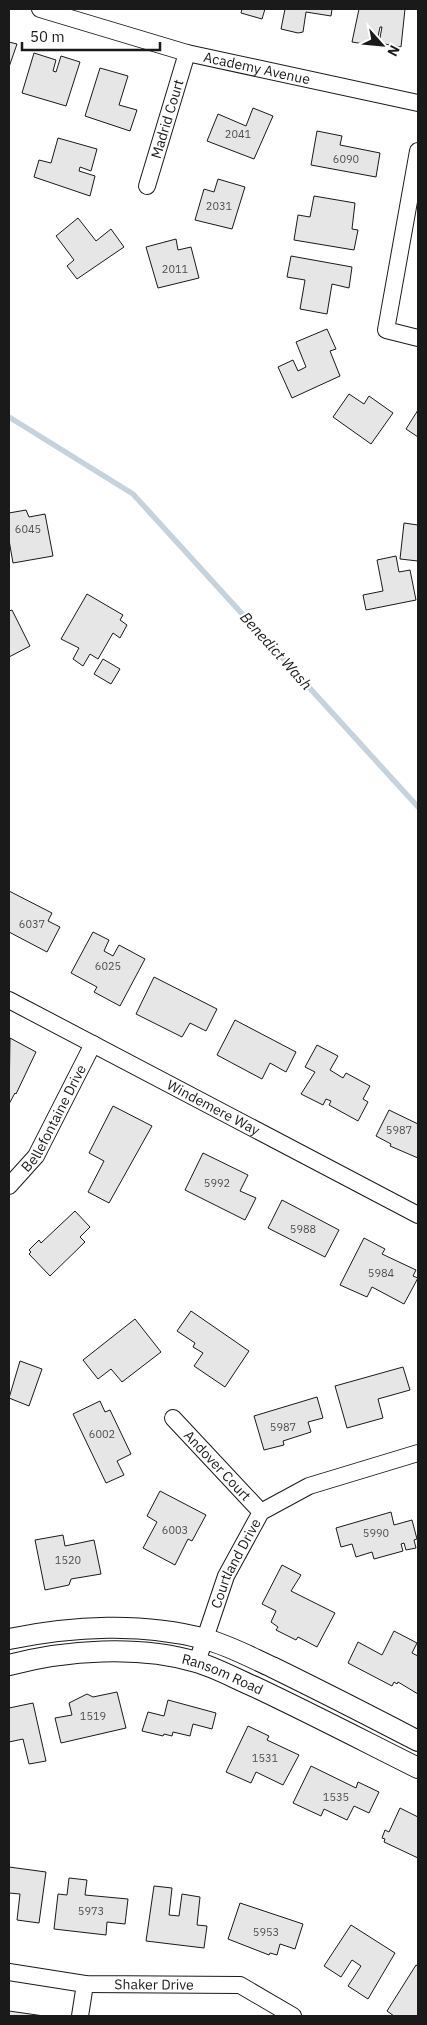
<svg xmlns="http://www.w3.org/2000/svg" width="427" height="2025" viewBox="0 0 427 2025" font-family="'IBM Plex Sans',sans-serif">
	<style>
		.lines { fill: none; stroke-linecap: round; stroke-linejoin: round }
		.stream { stroke: #c6d2dc; stroke-width: 5.5 }
		.building { fill: #e6e6e6; stroke: #1a1a1a }
		.minor-casing { stroke: #1a1a1a; stroke-width: 18 }
		.tertiary-casing { stroke: #1a1a1a; stroke-width: 22 }
		.minor { stroke: #fff; stroke-width: 16 }
		.tertiary { stroke: #fff; stroke-width: 20 }
		.labels { text-anchor: middle; stroke-width: 4; stroke-linejoin: round; paint-order: stroke }
		.number-label { font-size: 11px; fill: #4d4d4d }
		.street-label { font-size: 14px; fill: #1a1a1a; stroke: #fff }
		.water-label { font-size: 15px; font-style: italic; fill: #1a1a1a; stroke: #fff }
	</style>
	<rect width="100%" height="100%" fill="#fff"/>
	<g class="lines">
		<path class="stream" d="M9,417L133,494L418,807"/>
	</g>
	<path class="building" d="M242,9H265L262,19L241,13Z
		M285,9H332L331,16L306,12L303,32L298,33L281,29Z
		M359,9H405L401,47L379,43L382,27H380L376,46L352,42Z
		M9,42L17,44L9,67Z
		M34,53L56,60L53,71L56,72L61,56L80,62L66,106L22,93Z
		M100,68L128,76L119,105L137,110L130,131L85,116Z
		M253,108L273,116L254,159L207,141L218,114L246,126Z
		M317,131L342,136L340,145L380,153L376,177L311,165Z
		M58,138L97,149L91,171L80,167L79,171L95,176L90,196L34,177L39,160L51,163Z
		M218,179L245,187L232,229L195,220L204,189L214,192Z
		M314,196L355,203L352,229L358,230L354,250L294,240L298,215L310,217Z
		M78,218L96,241L111,229L124,247L77,279L67,266L74,260L56,236Z
		M176,239L178,250L191,247L199,278L158,288L146,247Z
		M291,256L352,267L349,288L332,284L327,314L300,309L305,280L287,277Z
		M327,329L336,349L330,351L340,376L292,398L278,367L293,360L298,371L306,367L296,342Z
		M349,394L364,404L369,396L393,413L371,444L333,417Z
		M418,410V437L406,429Z
		M26,510L29,517L45,514L53,556L13,563L9,540V513Z
		M404,523L418,525V561L400,559Z
		M396,556L399,572L410,570L416,600L366,610L363,595L383,591L377,560Z
		M87,594L123,615L120,620L127,625L120,638L113,633L98,659L90,654L83,666L73,659L79,648L61,639Z
		M12,610L30,646L9,657V611Z
		M103,659L120,669L111,684L94,674Z
		M9,891L52,913L48,921L60,927L47,952L9,932Z
		M93,932L109,940L104,951L113,956L119,945L145,959L120,1006L94,992L97,987L71,973Z
		M154,977L217,1009L206,1031L190,1023L182,1037L136,1014Z
		M235,1020L296,1052L286,1072L270,1063L262,1079L217,1055Z
		M10,1038L36,1052L16,1094L15,1093L9,1104Z
		M317,1045L338,1056L330,1070L343,1078L346,1073L370,1086L363,1099L368,1102L358,1121L329,1105L331,1101L326,1099L323,1105L301,1094L315,1072L305,1067Z
		M113,1106L152,1126L109,1203L88,1192L104,1161L89,1153Z
		M389,1110L418,1124V1158L390,1146L391,1144L376,1136Z
		M203,1153L248,1175L240,1191L256,1198L245,1220L185,1190Z
		M282,1200L339,1230L325,1257L268,1228Z
		M75,1211L90,1227L80,1237L85,1242L50,1276L29,1254L31,1252L29,1250L39,1240L41,1243Z
		M364,1238L385,1249L382,1254L416,1270L413,1276L418,1278L404,1304L372,1287L367,1297L340,1285Z
		M191,1311L249,1351L225,1387L194,1366L203,1353L193,1347L195,1343L177,1331Z
		M135,1319L161,1352L122,1382L111,1369L98,1379L83,1360Z
		M20,1361L42,1369L29,1406L9,1398Z
		M403,1367L410,1390L378,1399L383,1418L347,1428L335,1386Z
		M317,1397L323,1418L308,1422L311,1432L283,1441L284,1445L264,1450L254,1416Z
		M100,1401L105,1412L110,1410L131,1454L117,1461L124,1475L106,1483L73,1414Z
		M160,1491L206,1515L192,1541L188,1539L175,1565L143,1548L157,1522L147,1516Z
		M391,1512L394,1525L412,1520L417,1539L414,1540L416,1548L406,1550L404,1543L401,1544L403,1551L374,1559L372,1552L356,1557L352,1544L341,1547L336,1528Z
		M63,1535L65,1546L94,1540L101,1574L71,1579L69,1585L45,1590L35,1540Z
		M282,1565L301,1575L291,1591L335,1613L317,1647L298,1637L296,1640L276,1630L278,1627L271,1622L276,1611L262,1604Z
		M394,1631L417,1643L412,1653L418,1656V1694L398,1682L397,1684L394,1682L392,1686L348,1663L358,1642L382,1655Z
		M117,1692L126,1728L61,1743L55,1718L72,1715L69,1703L87,1694L93,1697Z
		M168,1700L216,1713L212,1729L193,1724L190,1736L173,1732L172,1736L164,1734L163,1736L142,1731L148,1712L164,1716Z
		M33,1703L46,1761L29,1764L23,1739L9,1742V1708Z
		M248,1726L269,1736L267,1740L299,1755L283,1785L256,1772L251,1783L226,1772Z
		M311,1766L356,1788L358,1782L379,1792L369,1813L354,1806L347,1820L324,1809L321,1816L293,1803Z
		M400,1808L418,1817V1858L384,1842L385,1839L382,1838L385,1830L389,1832Z
		M9,1867L46,1872L39,1923L17,1920L20,1894L9,1893Z
		M69,1878L87,1880L85,1895L128,1899L125,1924L107,1922L106,1935L54,1929L58,1894L67,1895Z
		M154,1886L172,1888L169,1915L179,1916L182,1894L200,1897L197,1925L207,1926L204,1948L146,1941Z
		M240,1903L303,1924L295,1949L280,1944L277,1955L270,1953L269,1955L228,1939Z
		M351,1925L395,1953L368,1999L348,1986L361,1966L352,1960L341,1977L324,1966Z
		M416,1965L418,1966V2016H394L387,2011Z
		M9,2011L44,2016H9Z"/>
	<g class="lines">
		<defs>
			<g id="minor">
				<path id="s1" d="M40,9L187,53L418,103"/>
				<path d="M418,151L386,330L418,338"/>
				<path id="s2" d="M147,186L187,53"/>
				<path id="s3" d="M9,1000L418,1215"/>
				<path id="s4" d="M9,1186L36,1156L93,1044"/>
				<path id="s5" d="M173,1418L261,1512"/>
				<path id="s6" d="M197,1662L226,1576L261,1512L309,1486L418,1453"/>
				<path id="s7" d="M9,1972L85,1984L240,1985L293,2016"/>
				<path d="M80,2016L85,1984"/>
			</g>
			<g id="tertiary">
				<path d="M9,1639C72,1626 143,1622 205,1639C228,1645 250,1657 272,1667C321,1691 370,1716 418,1741"/>
				<path id="s8" d="M9,1665C66,1650 139,1645 196,1662C217,1668 236,1679 255,1687C310,1713 364,1741 418,1768"/>
			</g>
		</defs>
		<use href="#minor" class="minor-casing"/>
		<use href="#tertiary" class="tertiary-casing"/>
		<use href="#minor" class="minor"/>
		<use href="#tertiary" class="tertiary"/>
	</g>
	<g class="labels">
		<g class="number-label">
			<text x="238" y="138">2041</text>
			<text x="346" y="163">6090</text>
			<text x="219" y="210">2031</text>
			<text x="175" y="273">2011</text>
			<text x="28" y="533">6045</text>
			<text x="32" y="928">6037</text>
			<text x="108" y="970">6025</text>
			<text x="399" y="1134">5987</text>
			<text x="217" y="1187">5992</text>
			<text x="303" y="1233">5988</text>
			<text x="381" y="1277">5984</text>
			<text x="283" y="1431">5987</text>
			<text x="102" y="1438">6002</text>
			<text x="175" y="1534">6003</text>
			<text x="376" y="1537">5990</text>
			<text x="68" y="1564">1520</text>
			<text x="93" y="1720">1519</text>
			<text x="265" y="1762">1531</text>
			<text x="336" y="1801">1535</text>
			<text x="91" y="1915">5973</text>
			<text x="266" y="1936">5953</text>
		</g>
		<g class="street-label">
			<text dy="5" stroke="none"><textPath href="#s1" startOffset="225">Academy Avenue</textPath></text>
			<text dy="5" stroke="none"><textPath href="#s2" startOffset="70">Madrid Court</textPath></text>
			<text dy="5" stroke="none"><textPath href="#s3" startOffset="231">Windemere Way</textPath></text>
			<text dy="5" stroke="none"><textPath href="#s4" startOffset="82">Bellefontaine Drive</textPath></text>
			<text dy="5" stroke="none"><textPath href="#s5" startOffset="65">Andover Court</textPath></text>
			<text dy="5" stroke="none"><textPath href="#s6" startOffset="106">Courtland Drive</textPath></text>
			<text dy="5" stroke="none"><textPath href="#s8" startOffset="218">Ransom Road</textPath></text>
			<text dy="5" stroke="none"><textPath href="#s7" startOffset="146">Shaker Drive</textPath></text>
		</g>
		<g class="water-label">
			<text transform="translate(276 651) rotate(48)" y="5">Benedict Wash</text>
		</g>
	</g>
	<rect width="427" height="2025" fill="none" stroke="#1a1a1a" stroke-width="20"/>
	<g transform="translate(382 45) rotate(117)" stroke="#ffffff" stroke-width="4" paint-order="stroke">
	<path d="M0-4L9 19L0 12L-9 19Z" fill="#1a1a1a"/>
	<text y="-8" font-size="14" font-weight="bold" text-anchor="middle" fill="#1a1a1a">N</text>
	</g>
	<path d="M22 42v8h138v-8" fill="none" stroke="#1a1a1a" stroke-width="2.5"/>
	<text x="30" y="42" font-size="15" fill="#1a1a1a" stroke="#ffffff" stroke-width="4" paint-order="stroke">50 m</text>
</svg>
